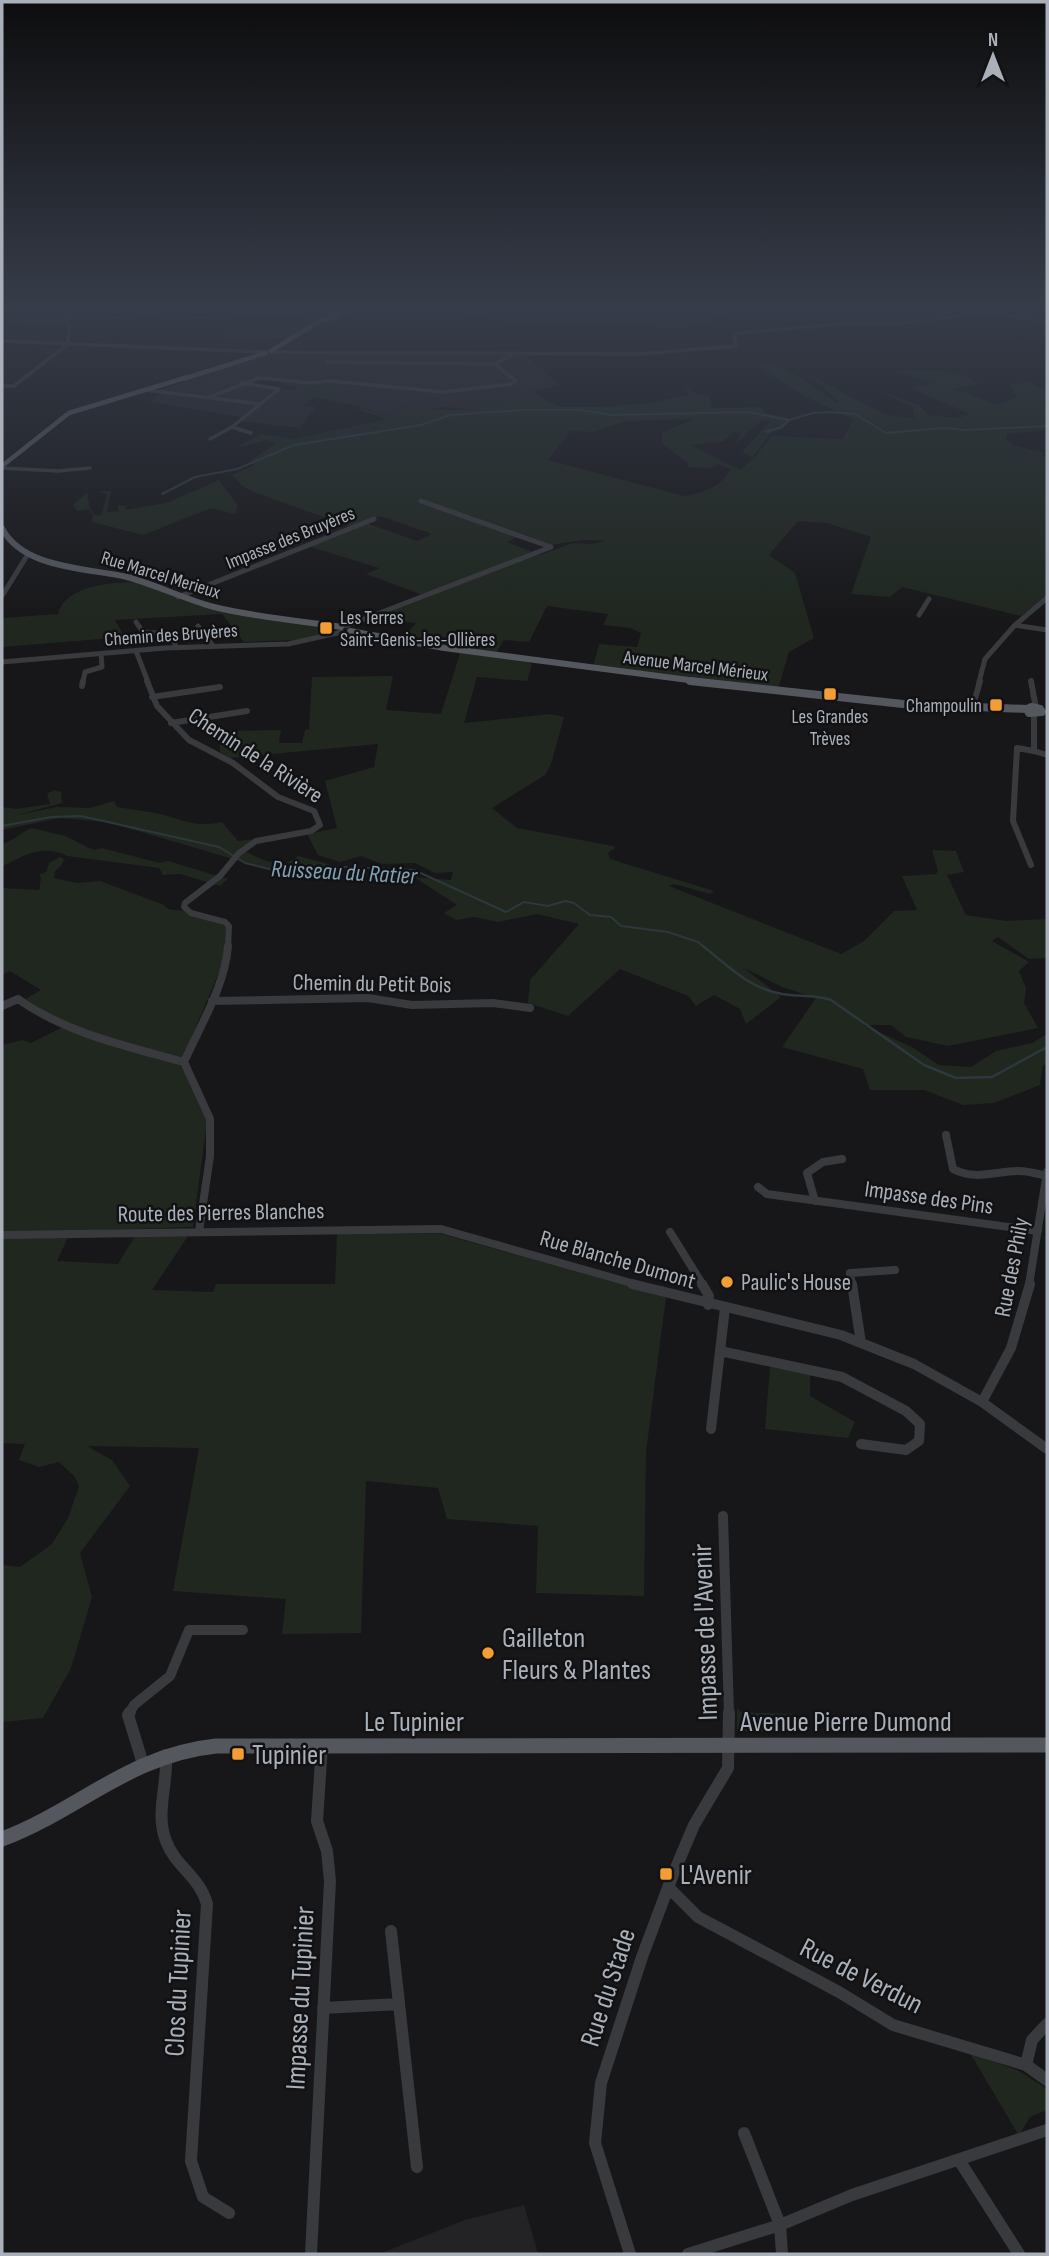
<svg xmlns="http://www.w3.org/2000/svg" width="1049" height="2256" viewBox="0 0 1049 2256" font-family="'Sofia Sans Condensed',sans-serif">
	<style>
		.built { fill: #232326 }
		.green { fill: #1f271f; fill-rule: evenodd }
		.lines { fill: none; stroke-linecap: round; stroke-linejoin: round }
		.stream-far1 { stroke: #2d383d; stroke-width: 2 }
		.stream { stroke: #2d383d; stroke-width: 2.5 }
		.minor-far5 { stroke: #383a3e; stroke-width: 3.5 }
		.minor-far4 { stroke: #383a3e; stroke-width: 5 }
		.minor-far3 { stroke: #383a3e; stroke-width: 6 }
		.minor-far2 { stroke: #383a3e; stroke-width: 8 }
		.minor-far1 { stroke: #383a3e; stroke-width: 10 }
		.minor { stroke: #383a3e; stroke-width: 12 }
		.major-far3 { stroke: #54575d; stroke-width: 4.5 }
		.major-far2 { stroke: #54575d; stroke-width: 6 }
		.major-far1 { stroke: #54575d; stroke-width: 8 }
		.major { stroke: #54575d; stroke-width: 15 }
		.poi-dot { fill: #f39d35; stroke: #121214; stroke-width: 2.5 }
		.labels { text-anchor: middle; stroke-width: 5; stroke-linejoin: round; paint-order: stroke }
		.far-street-label { font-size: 19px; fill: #a9b0b9; stroke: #121214 }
		.far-poi-label { font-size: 19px; fill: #a9b0b9; stroke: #121214; text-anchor: start }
		.street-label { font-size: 23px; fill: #a9b0b9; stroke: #121214 }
		.poi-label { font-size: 23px; fill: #a9b0b9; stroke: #121214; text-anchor: start }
		.water-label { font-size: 24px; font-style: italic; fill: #80a2b4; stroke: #121214 }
		.near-street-label { font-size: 28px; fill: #a9b0b9; stroke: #121214 }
		.near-poi-label { font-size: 28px; fill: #a9b0b9; stroke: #121214; text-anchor: start }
	</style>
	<rect width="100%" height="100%" fill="#171719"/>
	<path class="built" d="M232,325L308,327L287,339L212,336Z
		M424,350L522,352L560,385L533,391L537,395L507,397L509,402L478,405V410L445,407L427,410L401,407L398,414L389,416L356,406L367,401L322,393L328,388L264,379L251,383L312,394L313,397L302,406L316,407L300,428L239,421L241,417L150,402L163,393L157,391L278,351Z
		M524,2205L538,2254H379L465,2220Z"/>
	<path class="green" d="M420,307H745L688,328H654L650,321L695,319L698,307L645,311L648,322L528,326L456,312L401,310Z
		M771,362L798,376L837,403L839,402L808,374L884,414L915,419L913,407L877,390L920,406L928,415L959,418L969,414L911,388L932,384L895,370C911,372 926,369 942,370C955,371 969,378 980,384L955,389L998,405L1017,397L1010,385L1028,382L1047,391V430L1007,434L1006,439L1013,445L1046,453L1041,455L1047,458V597L1021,616L902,587L890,597L851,594L871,537L827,523L798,521L769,555L795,573L814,638L789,652L778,689L593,666L599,644L637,647L641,633L630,628L603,625L608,614L547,606L529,642L504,640L496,653L402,639L416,623L374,618L428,597L366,574L379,568L308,546L366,523L417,541L432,534L380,516L352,527L253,492L241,485L232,475L255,465L249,462L276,443L265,440L235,448L261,434L293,439L387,419L357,409L360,408L389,416L398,414L401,407C427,410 451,410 478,410L477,405L508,402L507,397L537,395L560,407H599L649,403L688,395L686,388L700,395L710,396L712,408L763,407L764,413L786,417L790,422L782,429L772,431L753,457L742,452L771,421L762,420L734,445L741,433L734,432L722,442L691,445L740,470L756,456L771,436L843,439L853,419L812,400L755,365ZM694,419L663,432L661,442L688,463V467L711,468L719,464L730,469C722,487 702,493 684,496L548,460L571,431L593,432L626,421ZM522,534L551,545L584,540L606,541L592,544L573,543L540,555L507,542Z
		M283,382L330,388L322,393L369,401L356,406L313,397L312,394L293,391L298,387L281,383Z
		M219,480L238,506L235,514L211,508L143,535L92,522L93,515L88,509L77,511L73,505L87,492L90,509L95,515L101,516L107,494L97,491H111L107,512L119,511L117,506L126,505L125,510L167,503Z
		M135,582L199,604L322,627L334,632L295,640L244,642L222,614L115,620L125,637L2,647V618L58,614C66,585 109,583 135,582Z
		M460,653L528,662L532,665L527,681L477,677L464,723L550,714L564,717L551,764L545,775L492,808L517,828L613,846L615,848L608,853L610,859L714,891L710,894L674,884L669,886L841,954L864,941L894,911L917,910L902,876L936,874L938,871L932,850L956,851L964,872L947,875L966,915L1006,921L1047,919V958L1029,959L998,937L992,941L1029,962L1019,971L1026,988L1024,1003L1038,1028L948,1046L906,1037L891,1025H863L912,1047L939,1065L971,1067L996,1051L1032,1043L1047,1034V1063L1042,1067L1040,1085L994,1103L963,1105L924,1090H870L863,1069L782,1047L816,998L782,987L744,968L781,997L746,1024L740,1009L714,995L696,1006L688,996L620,969L568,1016L528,1003L530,980L579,924L537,914L498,922L474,917L456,920L444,913L457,905L414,877L451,880L453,872L435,873L415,863L382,864L361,856L340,862L318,855L307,834L337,828L325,781L374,767L378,744L230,758L220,752V731L281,730L279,743H302L305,730L309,729L312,677L393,676L386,710L441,714Z
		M54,790L61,792L62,803L17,815L57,807L90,808L114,801L117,807C130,809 143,811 156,813C183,819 193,828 222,822L238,841L257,839L242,850C261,858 279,872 298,856L336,866L333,870L298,867L281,873L107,822L60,818L2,830V807L16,809L50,804L47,794Z
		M32,828L65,836L94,850L102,848L160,863L168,861L228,879L220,886L180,874L163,875L159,868L67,856C43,844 24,855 2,867V844C14,841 20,832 32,828Z
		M60,857L64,859L61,866L55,871L54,878L77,883L100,881L164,905L168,909L183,911L227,926L225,958L181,1062L207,1122L193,1227L71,1231L57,1261L118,1264L135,1236H188L152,1290L213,1292L216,1284H335L337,1233L442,1234L666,1297L646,1452L644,1596L536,1593L538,1526L447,1519L438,1488L366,1481L361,1633L282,1634L286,1599L173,1591L199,1448L87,1446L112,1460L130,1486L80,1553L92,1597L71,1668L43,1718L2,1722V1565L20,1567L52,1544L68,1518L79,1486L75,1477L59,1462L39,1467L19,1460L25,1444L2,1443V1045L23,1040L31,1043L67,1025L25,999L41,990L10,971L2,975V888L39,890L41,878L39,875L46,872L49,863Z
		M770,1367L810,1374V1396L855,1422L848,1438L765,1429Z
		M737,1708L741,1712L792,1714L790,1733L741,1731L737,1729Z
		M970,2053L1017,2070L1047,2089V2110L1030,2117L1019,2136Z"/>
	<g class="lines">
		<path class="stream-far1" d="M365,310L548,308
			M70,318L91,319
			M108,318L155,314L165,318H189L326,311
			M766,432L782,427L788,421
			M162,494L195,477L237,469L294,445L421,425L450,415L522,410H580L611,415L748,412L789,420L813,413L831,412L855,414L886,433L943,428L965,430L1047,426
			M2,826L51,817L81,816L219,847L245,863L277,871L295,865L414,870L506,912L524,902L548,906L565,901L574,903L590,915L611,917L621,926L668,932L698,942L705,948"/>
		<path class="stream" d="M703,946C728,966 750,989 782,994C799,997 815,994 831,1000L924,1065L956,1078L992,1077L1047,1047"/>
		<path class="minor-far5" d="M16,321L67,322
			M2,341L264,352
			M272,352L640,354L736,346L734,335L739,333L850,323H904L987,312L1047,321
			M327,362L495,364L514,354
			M2,386H14L68,344L69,327L64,309L70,307
			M146,390L260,404
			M210,397L259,378L312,383L331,381L444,392L511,384L516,381L495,364
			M232,427L251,433
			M210,439L232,427L279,389L242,383
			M2,468L58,471L90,468"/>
		<path class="minor-far4" d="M421,501L551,547
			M2,596L28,554
			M178,597L374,519
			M919,615L929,599
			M136,622L143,632L170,634L177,648
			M1015,625L1047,598
			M198,626L213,646
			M346,626L551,547
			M136,651L148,682
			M2,662L165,648L288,644L342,632
			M83,682L85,672L102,667L101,654
			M979,682L985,659L1015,625L1047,630"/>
		<path class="minor-far3" d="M147,681L157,706L189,740L233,763L278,797L314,811L320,825L311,831L256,841L239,853L220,876L185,903L184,907L191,913L225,922L229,926L228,948
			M1031,681L1036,708
			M82,686L83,681
			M152,697L220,687
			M973,706L980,681
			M1034,714V751L1047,755
			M171,723L247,711
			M1031,865L1013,821L1017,748L1034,751"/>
		<path class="minor-far2" d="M212,1001L368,998L412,1005L493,1003L530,1008
			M2,1006L18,999C68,1034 126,1046 184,1062
			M946,1135L953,1169C976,1181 995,1171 1019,1171C1029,1171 1038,1174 1047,1176
			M758,1187L767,1194L1038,1231
			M815,1201L807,1173L823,1162L842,1159
			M199,1231L210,1156V1119L184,1062C200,1026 225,986 228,946
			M670,1232L703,1285
			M2,1235L441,1229L638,1285
			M852,1285L850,1273L895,1270
			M1029,1285L1047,1172"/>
		<path class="minor-far1" d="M632,1284L841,1335L914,1364L982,1402L1047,1449
			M702,1284L709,1296L708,1305
			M852,1284L861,1343
			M720,1351L842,1377L906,1411L920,1424L919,1441L906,1450L861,1444
			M982,1402L1011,1348L1030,1284
			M711,1429L725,1308
			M723,1516L729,1714
			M129,1714L134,1705L170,1676L189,1630H243"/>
		<path class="minor" d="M130,1712L128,1715L143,1764
			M166,1755C168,1783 155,1814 166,1841C175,1866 200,1877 207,1904L191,2161L203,2197L229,2213
			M668,1887L698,1917L839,1992L893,2025L1026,2065L1047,2080
			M391,1931L417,2167
			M323,2008L399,2004
			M1026,2065L1032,2040L1047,2024
			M744,2133L780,2225L782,2254
			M959,2160L1019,2254
			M311,2254L330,1881L327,1851L317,1821L322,1745
			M630,2254L595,2143L601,2083L642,1957L672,1877L694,1825L728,1768L729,1712
			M688,2254L780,2225L852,2195L1047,2130"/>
		<path class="major-far3" d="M341,310L347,313H330Z
			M343,311L375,307
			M271,351L316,323L339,315
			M183,379L266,353
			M2,466L69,413L188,377"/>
		<path class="major-far2" d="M2,528C23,569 88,568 127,577C157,585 184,599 214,607C255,617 299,621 341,627
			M350,631L444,648L704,682"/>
		<path class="major-far1" d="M690,681L903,704L1027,709
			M1031,707L1040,709L1042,712L1029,713L1027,709Z"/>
		<path class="major" d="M2,1839C79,1810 129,1755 216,1746L1047,1745"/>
	</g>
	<linearGradient id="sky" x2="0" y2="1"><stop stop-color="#0d0d0e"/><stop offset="0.49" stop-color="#363c49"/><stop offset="1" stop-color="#363c49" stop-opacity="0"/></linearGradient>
	<rect width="1049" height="623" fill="url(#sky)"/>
	<g class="poi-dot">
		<rect x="319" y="621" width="14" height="14" rx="3.5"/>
		<rect x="823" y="687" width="14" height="14" rx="3.5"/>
		<rect x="989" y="698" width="14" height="14" rx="3.5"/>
		<circle cx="727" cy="1282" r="7"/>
		<circle cx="488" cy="1653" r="7"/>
		<rect x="231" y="1747" width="14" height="14" rx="3.5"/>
		<rect x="659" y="1867" width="14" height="14" rx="3.5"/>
	</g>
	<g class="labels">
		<g class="far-street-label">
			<text transform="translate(290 537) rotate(-22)" y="7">Impasse des Bruyères</text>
			<text transform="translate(161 574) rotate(17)" y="7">Rue Marcel Merieux</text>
			<text transform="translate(171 634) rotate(-4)" y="7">Chemin des Bruyères</text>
			<text transform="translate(696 665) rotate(7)" y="7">Avenue Marcel Mérieux</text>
		</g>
		<g class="far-poi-label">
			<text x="340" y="624">Les Terres<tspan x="340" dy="22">Saint-Genis-les-Ollières</tspan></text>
			<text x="982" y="712" text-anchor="end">Champoulin</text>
			<text x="830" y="723" text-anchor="middle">Les Grandes<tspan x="830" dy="22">Trèves</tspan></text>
		</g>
		<g class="street-label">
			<text transform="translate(256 755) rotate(33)" y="8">Chemin de la Rivière</text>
			<text transform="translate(372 983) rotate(1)" y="8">Chemin du Petit Bois</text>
			<text transform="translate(929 1197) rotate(8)" y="8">Impasse des Pins</text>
			<text transform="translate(221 1212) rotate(-1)" y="8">Route des Pierres Blanches</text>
			<text transform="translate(618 1259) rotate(16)" y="8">Rue Blanche Dumont</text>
			<text transform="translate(1011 1267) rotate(-79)" y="8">Rue des Phily</text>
		</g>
		<g class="poi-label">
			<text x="741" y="1290">Paulic's House</text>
		</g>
		<g class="water-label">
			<text transform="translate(344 872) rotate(3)" y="8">Ruisseau du Ratier</text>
		</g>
		<g class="near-street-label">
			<text transform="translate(704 1632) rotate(-92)" y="10">Impasse de l'Avenir</text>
			<text x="414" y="1731">Le Tupinier</text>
			<text x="846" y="1731">Avenue Pierre Dumond</text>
			<text transform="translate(862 1975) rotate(27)" y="10">Rue de Verdun</text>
			<text transform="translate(177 1983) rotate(-87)" y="10">Clos du Tupinier</text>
			<text transform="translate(607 1987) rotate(-72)" y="10">Rue du Stade</text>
			<text transform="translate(299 1998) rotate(-87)" y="10">Impasse du Tupinier</text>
		</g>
		<g class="near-poi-label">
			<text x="502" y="1647">Gailleton<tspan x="502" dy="32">Fleurs &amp; Plantes</tspan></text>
			<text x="252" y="1764">Tupinier</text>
			<text x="680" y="1884">L'Avenir</text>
		</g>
	</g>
	<rect width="1049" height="2256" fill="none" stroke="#a9b0b9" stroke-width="7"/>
	<g transform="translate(993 56)" stroke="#121214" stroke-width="5" paint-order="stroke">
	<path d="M0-5L12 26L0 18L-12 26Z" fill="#a9b0b9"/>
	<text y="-10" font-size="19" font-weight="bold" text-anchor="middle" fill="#a9b0b9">N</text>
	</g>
</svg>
